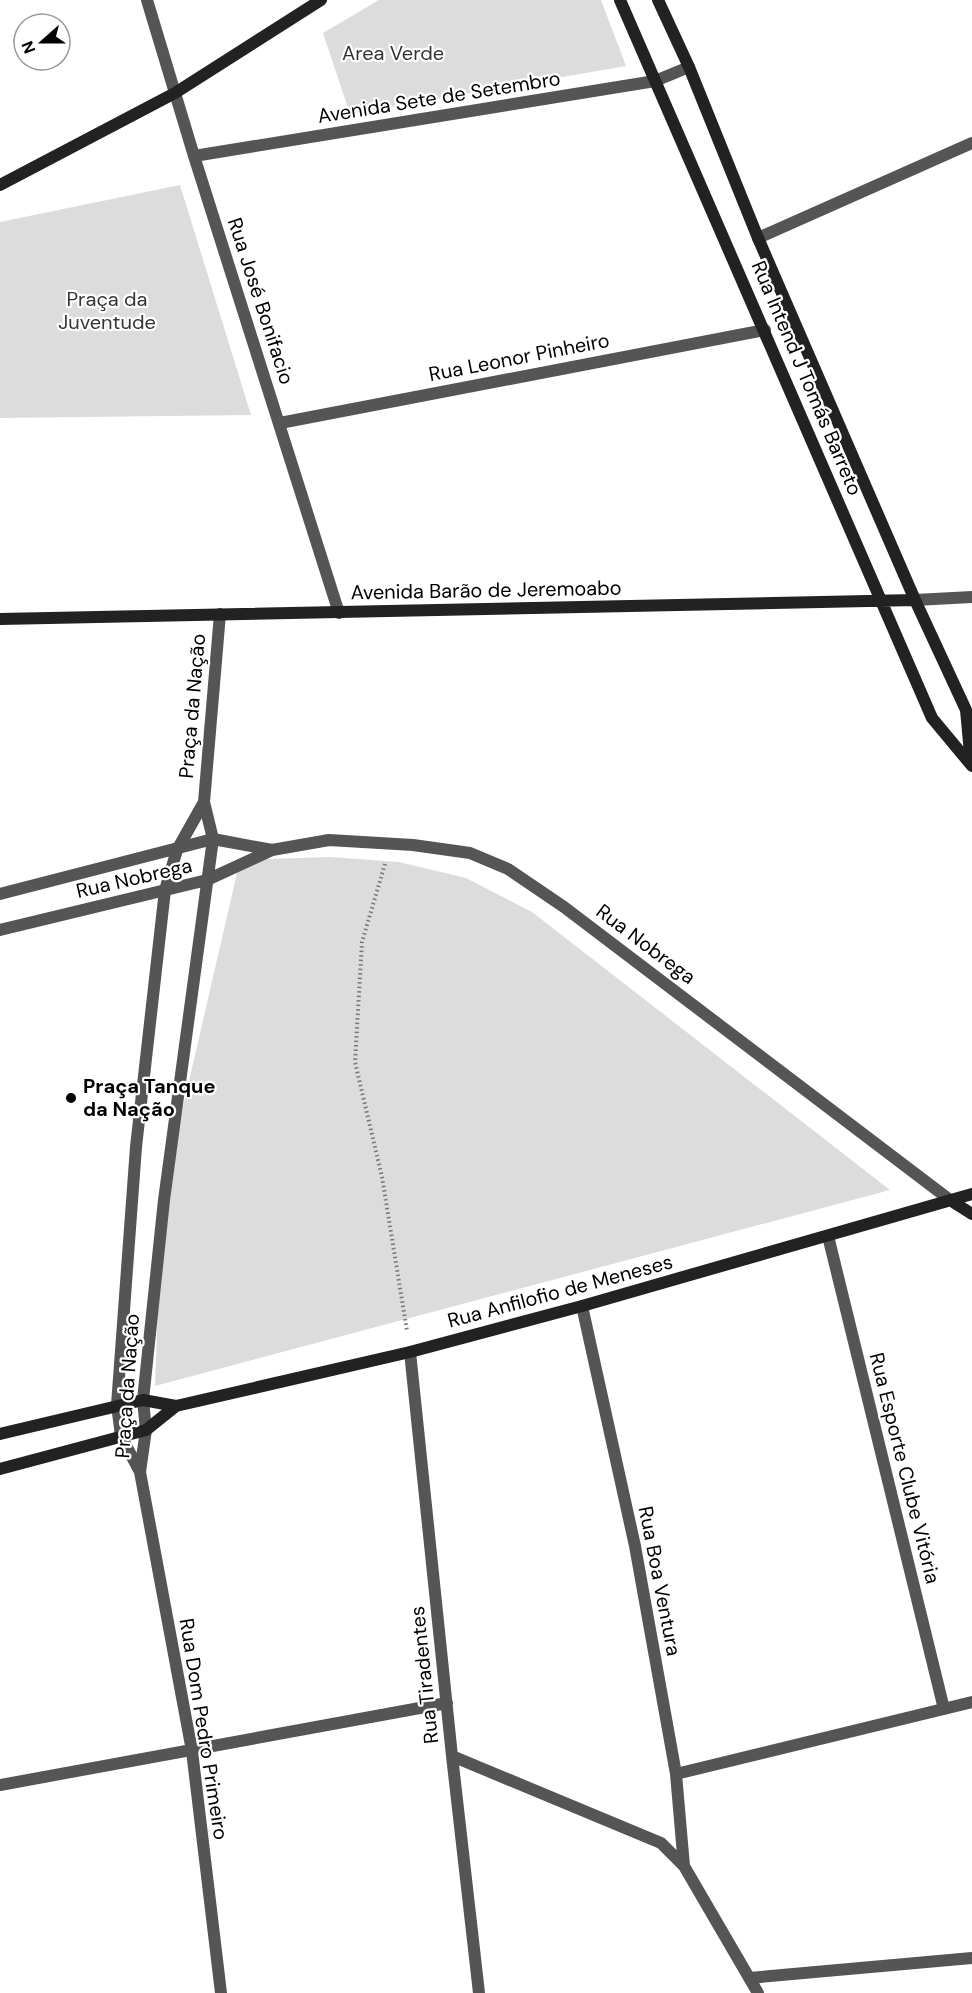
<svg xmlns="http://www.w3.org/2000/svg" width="972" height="1993" viewBox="0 0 972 1993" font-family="'DM Sans',sans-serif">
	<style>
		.green { fill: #dcdcdc }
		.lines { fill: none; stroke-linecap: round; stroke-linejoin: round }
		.path { stroke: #777; stroke-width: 4; stroke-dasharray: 1.5 3; stroke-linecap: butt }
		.minor { stroke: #555; stroke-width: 12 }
		.secondary { stroke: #222; stroke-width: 12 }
		.poi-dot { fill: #000; stroke: #fff; stroke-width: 2 }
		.labels { text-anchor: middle; stroke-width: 4.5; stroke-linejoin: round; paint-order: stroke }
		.park-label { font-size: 20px; fill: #333; stroke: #fff }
		.street-label { font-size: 20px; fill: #000; stroke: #fff }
		.poi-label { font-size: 20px; font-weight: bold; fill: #000; stroke: #fff; text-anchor: start }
	</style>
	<rect width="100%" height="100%" fill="#fff"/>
	<path class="green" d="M379,0H601L626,66L350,114L323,33Z
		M180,185L251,415L0,418V222Z
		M330,857L399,862L466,878L532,912L890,1190L155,1386L160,1247L183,1107L240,860Z"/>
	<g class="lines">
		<path class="path" d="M385,864L362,942L355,1062L382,1177L407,1331"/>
		<path class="minor" d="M147,0L194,156L339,613
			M194,156L655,81L689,67
			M758,238L972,143
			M280,423L765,330
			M915,600L972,597
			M204,802L177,850L165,890L136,1147L117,1405L121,1436L140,1472L192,1751L221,1993
			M0,894L213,839L272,850
			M0,930L207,880L272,850L329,840L413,845L470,853L508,869L564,907L950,1200
			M828,1236L944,1709
			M582,1306L635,1546L676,1774L684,1866
			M410,1352L452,1756L479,1993
			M140,1472L146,1430L143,1400L164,1200L213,839L204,802L220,614
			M452,1756L661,1843L684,1866L758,1993
			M676,1774L972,1702
			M0,1785L447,1703
			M749,1978L972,1958"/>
		<path class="secondary" d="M620,0L932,718L972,766
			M658,0L689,67L758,238L915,600L966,710L971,764
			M0,185L175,93L321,0
			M0,619L915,600
			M950,1200L972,1214
			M0,1434L143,1400L176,1406L410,1352L582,1306L972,1194
			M0,1469L146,1430L176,1406"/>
	</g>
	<circle class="poi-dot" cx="71" cy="1098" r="6"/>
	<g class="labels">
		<g class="park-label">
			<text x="393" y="60">Area Verde</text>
			<text x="107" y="306">Praça da<tspan x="107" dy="23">Juventude</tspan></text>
		</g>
		<g class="street-label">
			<text transform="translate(439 97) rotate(-9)" y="7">Avenida Sete de Setembro</text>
			<text transform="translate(261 301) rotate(72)" y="7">Rua José Bonifacio</text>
			<text transform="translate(519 357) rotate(-11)" y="7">Rua Leonor Pinheiro</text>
			<text transform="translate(807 378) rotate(67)" y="7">Rua Intend J Tomás Barreto</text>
			<text transform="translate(486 590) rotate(-1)" y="7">Avenida Barão de Jeremoabo</text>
			<text transform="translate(192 706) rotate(-85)" y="7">Praça da Nação</text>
			<text transform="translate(134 878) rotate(-13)" y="7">Rua Nobrega</text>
			<text transform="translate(646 944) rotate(37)" y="7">Rua Nobrega</text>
			<text transform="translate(560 1291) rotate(-15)" y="7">Rua Anfilofio de Meneses</text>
			<text transform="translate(127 1386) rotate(-86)" y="7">Praça da Nação</text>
			<text transform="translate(905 1468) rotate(76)" y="7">Rua Esporte Clube Vitória</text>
			<text transform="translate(660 1581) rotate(79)" y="7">Rua Boa Ventura</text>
			<text transform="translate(424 1675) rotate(-96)" y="7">Rua Tiradentes</text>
			<text transform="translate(204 1729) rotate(81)" y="7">Rua Dom Pedro Primeiro</text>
		</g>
		<g class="poi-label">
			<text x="83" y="1093">Praça Tanque<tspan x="83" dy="23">da Nação</tspan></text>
		</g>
	</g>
	<g transform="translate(42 42) rotate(249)"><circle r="28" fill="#ffffff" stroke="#999999" stroke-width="1.5"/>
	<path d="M0-4.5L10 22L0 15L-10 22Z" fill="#000000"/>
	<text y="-9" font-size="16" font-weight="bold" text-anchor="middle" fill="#000000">N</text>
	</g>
</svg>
